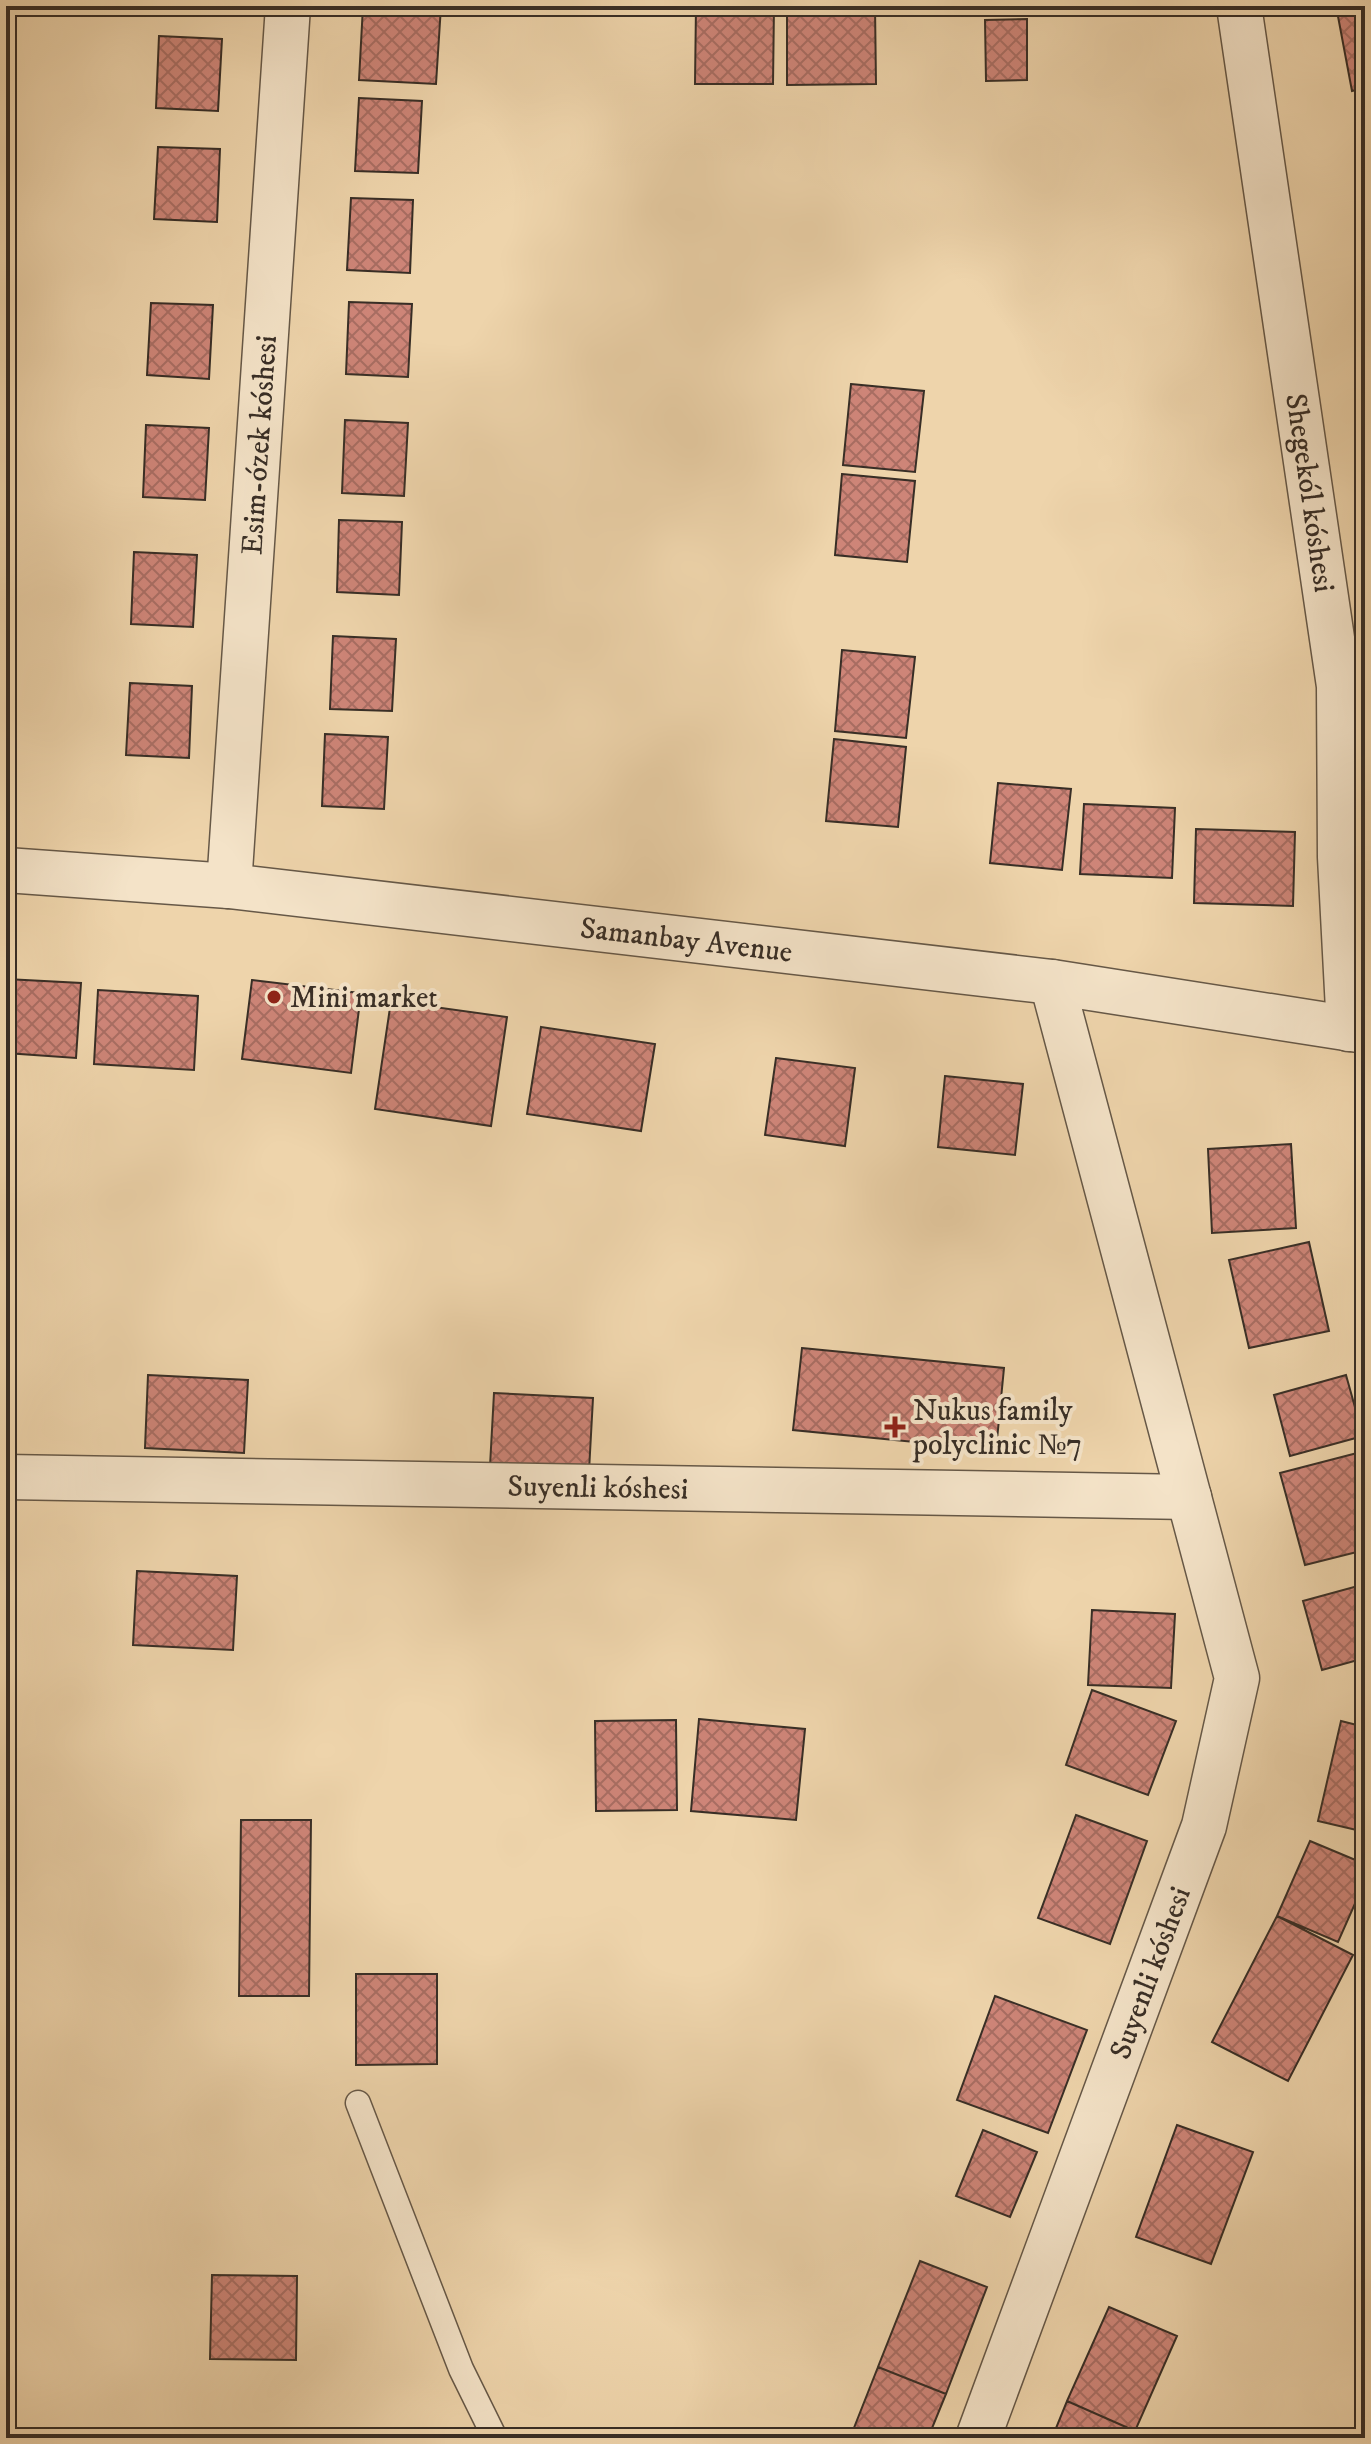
<svg xmlns="http://www.w3.org/2000/svg" width="1371" height="2444" viewBox="0 0 1371 2444" font-family="'IM FELL DW Pica',serif">
	<style>
		.building { fill: url(#building-cross-hatch); stroke: #382e26; stroke-width: 2 }
		.lines { fill: none; stroke-linecap: round; stroke-linejoin: round }
		.lane-casing { stroke: #665847; stroke-width: 27 }
		.street-casing { stroke: #665847; stroke-width: 47 }
		.lane { stroke: #f4e3c8; stroke-width: 24 }
		.street { stroke: #f4e3c8; stroke-width: 44 }
		.poi-dot { fill: #8f2418; stroke: #f4e3c8; stroke-width: 3 }
		.labels { text-anchor: middle; stroke-width: 8; stroke-linejoin: round; paint-order: stroke }
		.street-label { font-size: 30px; fill: #382e26; stroke: #f4e3c8 }
		.poi-label { font-size: 30px; fill: #382e26; stroke: #f4e3c8; text-anchor: start }
	</style>
	<defs>
		<pattern id="building-cross-hatch" width="8" height="8" patternUnits="userSpaceOnUse" patternTransform="scale(2)"><rect width="8" height="8" fill="#ce8578"/><path d="M0 0l8 8M0 8l8-8" fill="none" stroke="#a86d62"/></pattern>
	</defs>
	<rect width="100%" height="100%" fill="#eed4ab"/>
	<filter id="stains"><feTurbulence type="fractalNoise" baseFrequency=".0025" numOctaves="4"/><feColorMatrix values="0 0 0 0 .2 0 0 0 0 .09 0 0 0 0 .02 0 0 0 .5 -.17"/></filter>
	<radialGradient id="worn" r=".72"><stop offset=".6" stop-color="#630" stop-opacity="0"/><stop offset="1" stop-color="#630" stop-opacity=".3"/></radialGradient>
	<path class="building" d="M363,6H441L436,84L359,80Z
		M696,6H774L773,84H695Z
		M787,6H875L876,84L787,85Z
		M1365,6V88L1352,91L1337,11Z
		M1027,19V80L986,81L985,20Z
		M159,36L222,39L218,111L156,108Z
		M359,98L422,101L418,173L355,171Z
		M1365,131V160L1359,132Z
		M158,147L220,149L217,222L154,219Z
		M351,198L413,200L410,273L347,270Z
		M349,302L412,304L408,377L346,374Z
		M151,303L213,305L209,379L147,375Z
		M851,384L924,391L915,472L843,465Z
		M345,420L408,423L404,496L342,493Z
		M146,425L209,428L205,500L143,497Z
		M842,474L915,481L907,562L835,555Z
		M339,520L402,522L399,595L337,592Z
		M134,552L197,555L193,627L131,624Z
		M333,636L396,639L392,711L330,709Z
		M842,650L915,657L906,738L835,731Z
		M130,683L192,686L189,758L126,755Z
		M325,734L388,737L384,809L322,806Z
		M834,739L906,747L898,827L826,821Z
		M998,783L1071,789L1062,870L990,863Z
		M1084,804L1175,808L1172,878L1080,874Z
		M1196,829L1295,832L1293,906L1194,903Z
		M6,979L81,983L76,1058L6,1053Z
		M252,980L361,993L351,1073L242,1059Z
		M98,990L198,996L194,1070L94,1064Z
		M391,1001L507,1017L491,1126L375,1109Z
		M541,1027L655,1044L641,1131L527,1114Z
		M776,1058L855,1068L845,1146L765,1135Z
		M945,1076L1023,1084L1015,1155L938,1147Z
		M1291,1144L1296,1228L1212,1233L1208,1149Z
		M1309,1242L1329,1331L1249,1348L1229,1260Z
		M802,1348L1004,1368L996,1450L793,1430Z
		M148,1375L248,1380L244,1453L145,1448Z
		M1346,1375L1363,1436L1290,1456L1274,1395Z
		M494,1393L593,1398L589,1471L490,1466Z
		M1361,1452L1365,1469V1550L1305,1565L1280,1473Z
		M137,1571L237,1576L233,1650L133,1645Z
		M1365,1584V1658L1322,1670L1303,1601Z
		M1092,1610L1175,1614L1171,1688L1088,1685Z
		M1092,1690L1176,1721L1148,1795L1066,1765Z
		M699,1719L805,1729L796,1820L691,1811Z
		M676,1720L677,1810L596,1811L595,1721Z
		M1341,1721L1365,1727V1832L1318,1821Z
		M1076,1815L1147,1841L1110,1944L1038,1918Z
		M241,1820H311L309,1996H239Z
		M1310,1841L1365,1864V1881L1338,1942L1277,1916Z
		M1277,1916L1353,1955L1288,2081L1212,2042Z
		M356,1974H437V2064L356,2065Z
		M995,1996L1087,2030L1048,2133L957,2100Z
		M1177,2125L1253,2152L1211,2264L1136,2237Z
		M983,2130L1037,2152L1010,2217L956,2196Z
		M920,2261L987,2287L946,2394L878,2367Z
		M212,2275L297,2276L296,2360L210,2359Z
		M1109,2307L1177,2336L1135,2431L1067,2401Z
		M878,2367L946,2394L928,2438H850Z
		M1067,2401L1135,2431L1133,2438H1052Z"/>
	<g class="lines">
		<defs>
			<path id="lane" d="M358,2103L461,2369L495,2438"/>
			<g id="street">
				<path id="s1" d="M1239,6L1339,686L1340,857L1349,1029"/>
				<path id="s2" d="M6,870L229,886L1052,982L1365,1031"/>
				<path id="s3" d="M229,886L288,6"/>
				<path id="s4" d="M6,1477L1189,1497"/>
				<path id="s5" d="M978,2438L1204,1826L1237,1678L1052,982"/>
			</g>
		</defs>
		<use href="#lane" class="lane-casing"/>
		<use href="#street" class="street-casing"/>
		<use href="#lane" class="lane"/>
		<use href="#street" class="street"/>
	</g>
	<g class="poi-dot">
		<circle cx="274" cy="997" r="8"/>
		<path d="M891 1415h8v8h8v8h-8v8h-8v-8h-8v-8h8z"/>
	</g>
	<g class="labels">
		<g class="street-label">
			<text dy="10" stroke="none"><textPath href="#s3" startOffset="442">Esim-ózek kóshesi</textPath></text>
			<text dy="10" stroke="none"><textPath href="#s1" startOffset="492">Shegekól kóshesi</textPath></text>
			<text dy="10" stroke="none"><textPath href="#s2" startOffset="684">Samanbay Avenue</textPath></text>
			<text dy="10" stroke="none"><textPath href="#s4" startOffset="592">Suyenli kóshesi</textPath></text>
			<text dy="10" stroke="none"><textPath href="#s5" startOffset="496">Suyenli kóshesi</textPath></text>
		</g>
		<g class="poi-label">
			<text x="290" y="1007">Mini market</text>
			<text x="913" y="1420">Nukus family<tspan x="913" dy="34">polyclinic №7</tspan></text>
		</g>
	</g>
	<rect width="1371" height="2444" fill="none" stroke="#eed4ab" stroke-width="32"/>
	<rect x="8" y="8" width="1355" height="2428" fill="none" stroke="#382e26" stroke-width="4"/>
	<rect x="16" y="16" width="1339" height="2412" fill="none" stroke="#382e26" stroke-width="2"/>
	<rect width="100%" height="100%" filter="url(#stains)"/>
	<rect width="100%" height="100%" fill="url(#worn)"/>
</svg>
